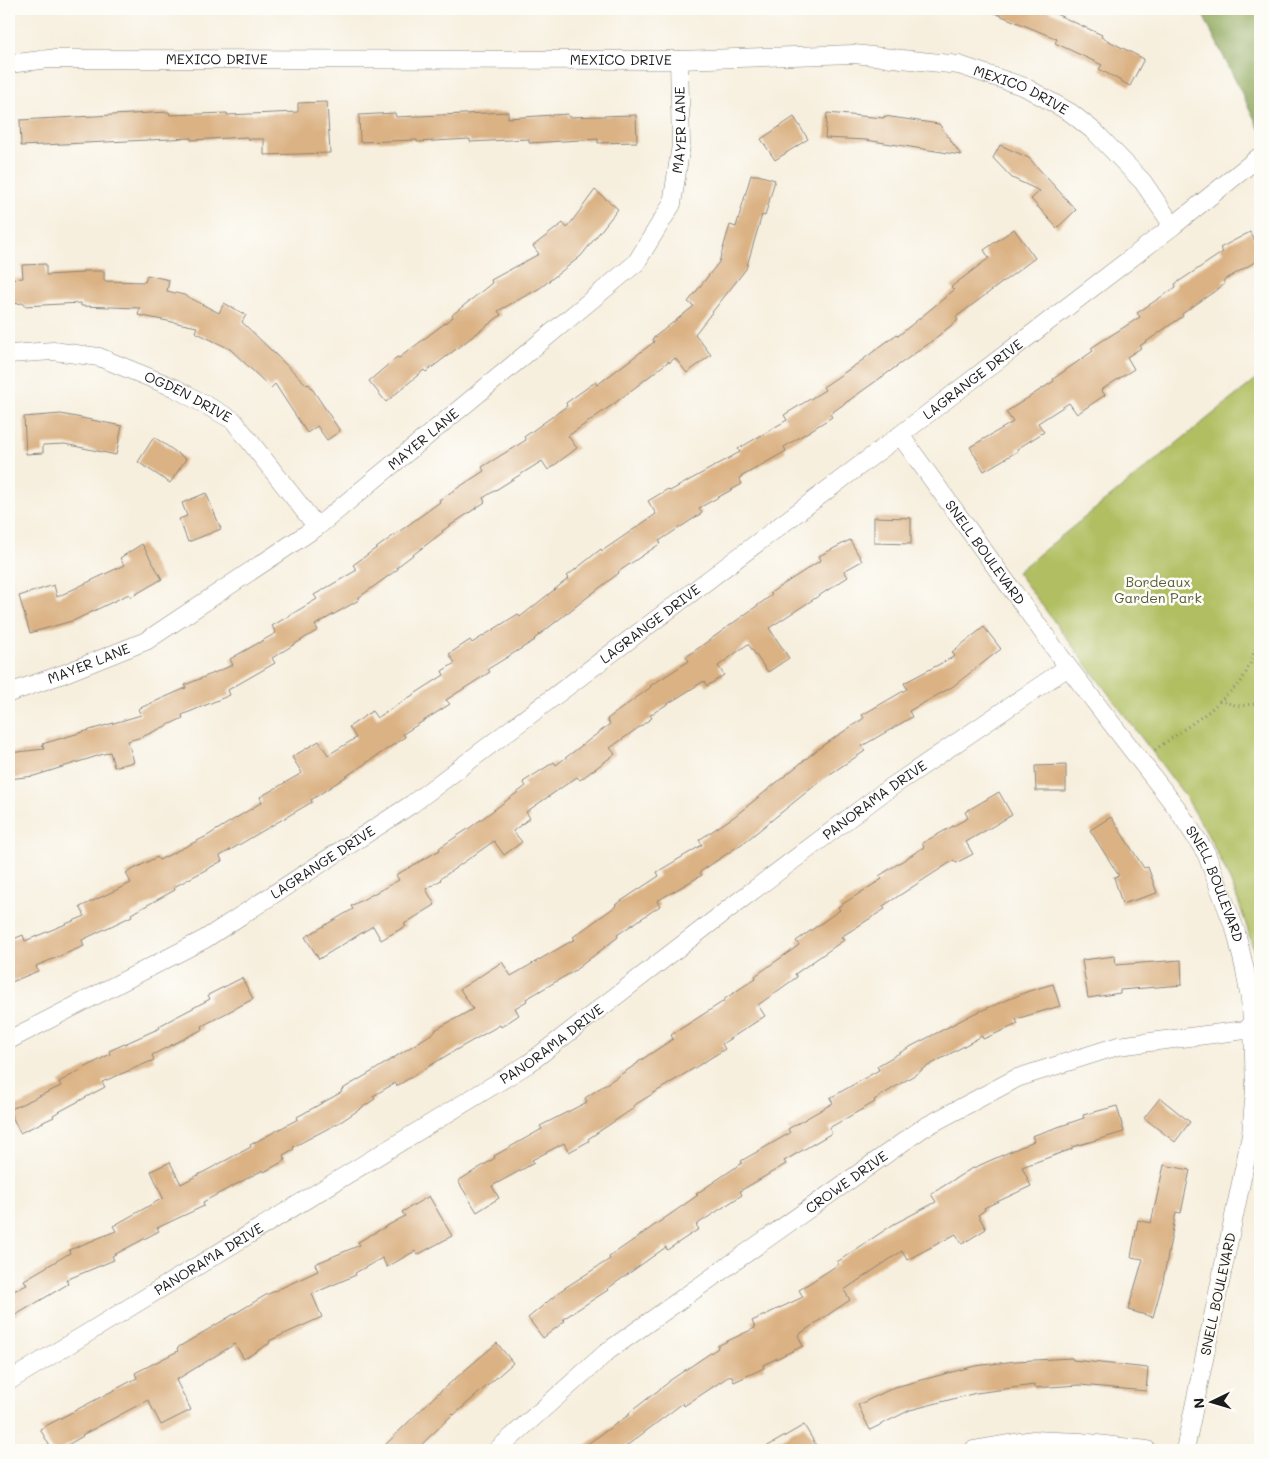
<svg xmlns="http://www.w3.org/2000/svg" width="1269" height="1459" viewBox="0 0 1269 1459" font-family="Mali,sans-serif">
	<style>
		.green { fill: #b1bf62; stroke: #666e3f }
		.forest { fill: #8ca658; stroke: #54613a }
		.building { fill: #dbb284 }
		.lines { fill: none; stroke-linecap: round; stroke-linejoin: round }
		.street-casing { stroke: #8a867d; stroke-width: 19 }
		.path { stroke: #8a867d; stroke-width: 3; stroke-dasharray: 1 4; stroke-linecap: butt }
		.street { stroke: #fff; stroke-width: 18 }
		.labels { text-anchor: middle; stroke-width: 5; stroke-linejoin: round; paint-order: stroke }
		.street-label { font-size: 14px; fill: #1c1c1c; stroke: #fdfcf7 }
		.park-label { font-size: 14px; fill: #585d38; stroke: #fdfcf7 }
	</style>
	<rect width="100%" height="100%" fill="#fdfcf7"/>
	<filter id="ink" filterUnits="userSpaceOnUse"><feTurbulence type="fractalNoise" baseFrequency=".02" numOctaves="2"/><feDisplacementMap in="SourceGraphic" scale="10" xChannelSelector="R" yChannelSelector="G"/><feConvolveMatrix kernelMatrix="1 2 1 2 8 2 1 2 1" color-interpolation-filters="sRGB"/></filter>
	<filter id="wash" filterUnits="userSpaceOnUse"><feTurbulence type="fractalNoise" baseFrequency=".0096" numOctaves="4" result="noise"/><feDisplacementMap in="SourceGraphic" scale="20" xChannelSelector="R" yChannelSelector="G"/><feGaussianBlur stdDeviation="1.12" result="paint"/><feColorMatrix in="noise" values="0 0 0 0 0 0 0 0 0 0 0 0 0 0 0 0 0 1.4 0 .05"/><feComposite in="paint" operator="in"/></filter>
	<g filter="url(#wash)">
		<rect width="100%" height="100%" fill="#f7efde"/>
		<path class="green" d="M1260,376V982C1248,912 1221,853 1183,793L1017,572Z"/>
		<path class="forest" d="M1200,9H1260V130Z"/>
		<g id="blocks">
			<path class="building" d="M985,9H1045L1102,35L1101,37L1144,59L1130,86L1099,69L1102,65L1055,43L1057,39Z
				M327,102L330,153L264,155V139H248L247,137L191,140V138L21,146L20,120L169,112L170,115L227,113V115L298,112V103Z
				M508,112V118L568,114V117L636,115L637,142L598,143V139L529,143V139L470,142V139L417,142V140L360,142L359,115L395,113L396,117Z
				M827,113L884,118V116L939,124L961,155L866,140L825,138Z
				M794,117L808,139L775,160L761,139Z
				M1000,145L1029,158L1076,210L1057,228L1031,199L1040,191L1012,178L993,158Z
				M751,175H758L775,180L765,216L762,215L746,269L695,334L711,355L687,373L675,358L669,363V361L615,403L568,436L577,448L548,470L542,461L483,498L485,502L442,531L443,532L397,567L398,569L358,598L359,600L315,625L318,630L272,658L275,663L228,690L230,695L182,715L183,718L142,737L128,741L134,762L114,767L110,752L34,776L9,779V753L44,749L42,744L141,715L138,709L186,688L185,685L233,665L230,659L276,633L272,626L317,599L314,595L357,570L353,565L440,502L439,500L484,471L482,467L526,440L524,437L567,406L566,403L595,382L597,385L654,342L652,339L694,306L688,302L719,262L730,225L736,227Z
				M595,190L618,209L581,256L540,288L498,311L501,315L426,372L424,370L386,402L369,381L397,357L399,358L453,317L452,315L492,283L491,280L539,254L533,246L563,223L567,228Z
				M1014,229L1035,258L956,317L958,320L928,344L830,414L832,417L784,447L786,451L739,478L742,484L699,508L702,513L659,541L661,543L618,572L619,573L585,599L534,639L535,640L488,669L490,672L446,700L450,704L403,734L405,737L311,800L312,802L220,856L222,861L174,887L175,890L131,914L132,916L82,940L84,946L36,966L38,971L9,983V941L23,935L25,941L85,916L80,907L131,883L126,873L157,857L159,860L207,836L262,802L260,797L302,773L292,757L319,741L328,755L356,738L349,727L372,711L377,718L444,675L442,671L455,663L449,654L470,640L472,643L518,614L520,617L569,578L567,576L601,549L602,551L656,514L648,501L668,489L670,491L740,452L738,449L787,420L784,415L825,390L823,387L857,364L897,334L898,336L954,290L951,287L989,258L984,250Z
				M1250,232L1260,251V259L1223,281L1225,284L1182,314L1183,316L1140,346L1141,348L1127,357L1134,369L1101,390L1105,395L1077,414L1069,403L1038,423L1044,432L1017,449L1018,451L984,471L970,447L1013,422L1006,412L1054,381L1053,379L1093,351L1091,348L1140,317L1137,313L1176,287L1175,284L1223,252L1220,248Z
				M46,264V275L82,273V271H104V281L145,282L147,275L169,280L167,291L184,295L219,313L224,303L246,315L242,322L307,385L309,384L340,431L327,440L317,426L307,433L275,384L271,388L230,349L195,332L197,327L138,315L140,308L81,306V303L24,306V303L9,304V279L23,278L22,265Z
				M61,414L122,426L116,455L65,444L43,445V453L26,454L24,417Z
				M154,437L186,459L170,483L138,462Z
				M206,493L221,529L188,542L179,519L187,516L182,503Z
				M874,517L911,518V544L874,543Z
				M850,540L862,561L844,571L848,577L769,628L789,658L768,672L748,644L718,666L724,675L707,686L704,681L650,715L652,718L610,748L615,754L580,780L577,777L526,812L530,818L513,831L522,842L504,855L494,841L440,879L441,880L426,889L435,905L404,924L406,926L381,940L373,926L319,959L305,937L353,909L351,906L399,880L396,875L440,850L439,848L471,827L526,786L523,782L554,762L556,765L610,724L607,719L651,687L650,686L689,661L686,657L772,595L770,593L821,560L819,556Z
				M142,544L162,579L131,597L129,594L75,620L30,633L19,596L54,585L57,597L124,565L120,558Z
				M984,627L1001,649L952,687L909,711L912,717L862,746L865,751L824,778L746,841L700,872L702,875L657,901L660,906L617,935L618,937L574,971L526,999L527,1001L515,1008L519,1015L501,1027L500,1025L449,1054L400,1084L397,1086L395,1083L373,1096L375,1099L342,1121L293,1147L294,1149L283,1155L286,1160L264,1172L263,1170L203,1202L204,1206L157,1228L159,1231L112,1256L114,1260L66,1280L68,1284L9,1319V1293L27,1285L24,1280L70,1253L69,1250L116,1231L113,1226L163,1198L151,1171L170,1162L181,1184L251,1147L250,1145L298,1119L297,1117L342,1092L341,1090L373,1071L436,1031L435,1030L473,1009L460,989L502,962L511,976L575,939L573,937L616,906L615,905L659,876L657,872L702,845L699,840L735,816L822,746L864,718L862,715L907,689L904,683L955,656L952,652Z
				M1066,765V791H1036L1035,766Z
				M999,792L1012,815L966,842L973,854L956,863L954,860L883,906L885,909L841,937L844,940L795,974L797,977L758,1005L765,1016L722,1044L725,1049L633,1106L634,1108L588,1139L589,1141L569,1152L564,1143L532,1160L534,1163L492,1186L499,1198L477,1212L458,1181L495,1158L494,1156L542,1129L540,1126L587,1102L585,1098L638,1063V1062L673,1039L671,1035L724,1001L723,1000L756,978L755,976L799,945L796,941L840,910L838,907L882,879L879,876L924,847L922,843L968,818L965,812Z
				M1111,817L1144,868L1148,867L1157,893L1122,904L1114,877L1119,876L1090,830Z
				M1115,956L1116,965L1181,960L1182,985L1120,990V993L1088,998L1082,960Z
				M242,978L253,999L202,1026L203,1029L152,1055L154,1060L102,1082L105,1087L53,1115L54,1117L20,1133L9,1110L61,1086L59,1082L110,1054L109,1051L160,1028L159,1026L210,999L208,995Z
				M1053,984L1060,1006L1016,1019L1018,1024L983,1039L982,1036L921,1070V1071L874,1100L875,1102L829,1128L832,1133L784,1161L786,1164L740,1191L742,1195L696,1225L699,1229L667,1250L666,1247L607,1289L608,1290L563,1319L565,1321L543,1338L528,1318L563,1289L610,1259L609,1257L698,1195L696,1194L742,1163L741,1161L790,1133L788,1129L833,1103L830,1098L879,1070L877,1066L908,1048L973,1014L1029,991Z
				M1160,1098L1190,1122L1175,1142L1144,1118Z
				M1117,1106L1124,1132L1072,1147V1149L1022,1167L1031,1186L984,1208L985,1210L978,1215L986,1229L962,1244L956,1234L907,1260L902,1251L844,1290L850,1300L798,1335L803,1346L763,1365L764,1368L734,1382L731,1375L684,1406L683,1403L621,1450H579L630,1414L629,1413L669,1382V1381L718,1348L717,1346L755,1328L752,1321L803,1297L799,1290L839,1264L837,1262L894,1224L936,1202L931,1194L969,1170L1034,1141L1032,1136L1084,1118L1083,1115Z
				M1164,1165L1190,1170L1181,1213L1176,1212L1163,1281L1153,1317L1128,1310L1143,1259L1131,1257L1138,1220L1151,1223Z
				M429,1196L452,1236L417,1255L415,1251L387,1267L382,1258L355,1273L356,1275L312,1294L322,1317L269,1341L270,1343L244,1359L235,1344L176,1380L191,1410L161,1425L148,1400L82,1435L83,1436L59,1450H52L40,1429L137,1378L135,1373L178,1351L177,1348L266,1295L318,1271L315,1264L360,1245L358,1242L405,1216L402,1212Z
				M497,1343L513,1363L454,1415L453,1414L416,1450H380L436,1395Z
				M1072,1358L1073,1360L1148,1368L1146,1391L1080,1385L1034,1388V1385L976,1393L910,1410L870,1430L858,1405L895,1387L975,1366L1016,1361Z
				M804,1425L819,1450H761Z"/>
		</g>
	</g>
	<g filter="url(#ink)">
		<use href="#blocks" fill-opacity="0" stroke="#8a867d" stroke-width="1"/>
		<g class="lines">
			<defs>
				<g id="street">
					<path id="s1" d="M9,64L49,59L679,60L854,54L959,65L1025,87L1071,113L1095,132L1143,182L1173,226"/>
					<path id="s2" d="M9,354L53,351L99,357L175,388L233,420L317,527"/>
					<path id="s3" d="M900,435L1068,667L1176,807L1206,853L1236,932L1245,970L1250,1000L1253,1029L1255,1089L1251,1135L1185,1450"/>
					<path id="s4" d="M9,693L63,674L146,641L317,527L636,263L672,204L681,145L679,60"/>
					<path id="s5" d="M9,1040L205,939L412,804L900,435L1173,226L1259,157"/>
					<path id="s6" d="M9,1381L528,1064L735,904L881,794L1068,667"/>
					<path id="s7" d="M497,1450L608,1351L923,1128L1017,1078L1118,1046L1253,1029"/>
					<path d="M973,1450L1032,1440L1080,1442L1147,1450"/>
				</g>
			</defs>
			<use href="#street" class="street-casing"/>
			<path class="path" d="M1219,701L1240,706L1260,703
				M1258,703L1257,741L1260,751
				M1155,750L1208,712L1241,682L1250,665L1260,636"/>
			<use href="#street" class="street"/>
		</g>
	</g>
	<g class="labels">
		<g class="street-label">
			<text dy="5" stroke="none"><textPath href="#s1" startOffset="208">MEXICO DRIVE</textPath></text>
			<text dy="5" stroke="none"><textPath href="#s1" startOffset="612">MEXICO DRIVE</textPath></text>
			<text dy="5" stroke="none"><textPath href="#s1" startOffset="1018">MEXICO DRIVE</textPath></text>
			<text dy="5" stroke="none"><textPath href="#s4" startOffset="910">MAYER LANE</textPath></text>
			<text dy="5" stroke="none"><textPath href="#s5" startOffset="1171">LAGRANGE DRIVE</textPath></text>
			<text dy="5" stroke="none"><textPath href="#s2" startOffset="188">OGDEN DRIVE</textPath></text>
			<text dy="5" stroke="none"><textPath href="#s4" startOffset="490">MAYER LANE</textPath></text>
			<text dy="5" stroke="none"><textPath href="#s3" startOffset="145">SNELL BOULEVARD</textPath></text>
			<text dy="5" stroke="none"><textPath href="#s5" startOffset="766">LAGRANGE DRIVE</textPath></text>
			<text dy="5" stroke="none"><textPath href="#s4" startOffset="85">MAYER LANE</textPath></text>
			<text dy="5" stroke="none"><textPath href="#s6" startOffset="1044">PANORAMA DRIVE</textPath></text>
			<text dy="5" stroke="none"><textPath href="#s5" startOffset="361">LAGRANGE DRIVE</textPath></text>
			<text dy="5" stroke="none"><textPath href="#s3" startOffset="550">SNELL BOULEVARD</textPath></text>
			<text dy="5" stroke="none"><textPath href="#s6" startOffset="639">PANORAMA DRIVE</textPath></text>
			<text dy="5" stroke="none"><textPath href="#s7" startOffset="441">CROWE DRIVE</textPath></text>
			<text dy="5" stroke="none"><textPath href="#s6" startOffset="234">PANORAMA DRIVE</textPath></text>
			<text transform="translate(1218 1294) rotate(-78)" y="5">SNELL BOULEVARD</text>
		</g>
		<g class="park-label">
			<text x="1158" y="587">Bordeaux<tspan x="1158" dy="16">Garden Park</tspan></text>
		</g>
	</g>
	<rect width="1269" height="1459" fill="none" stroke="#fdfcf7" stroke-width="30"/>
	<g transform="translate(1212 1402) rotate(265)" stroke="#fdfcf7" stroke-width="4" paint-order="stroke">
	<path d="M0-4L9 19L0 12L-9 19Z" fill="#1c1c1c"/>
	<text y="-8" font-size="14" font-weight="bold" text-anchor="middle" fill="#1c1c1c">N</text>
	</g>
</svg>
